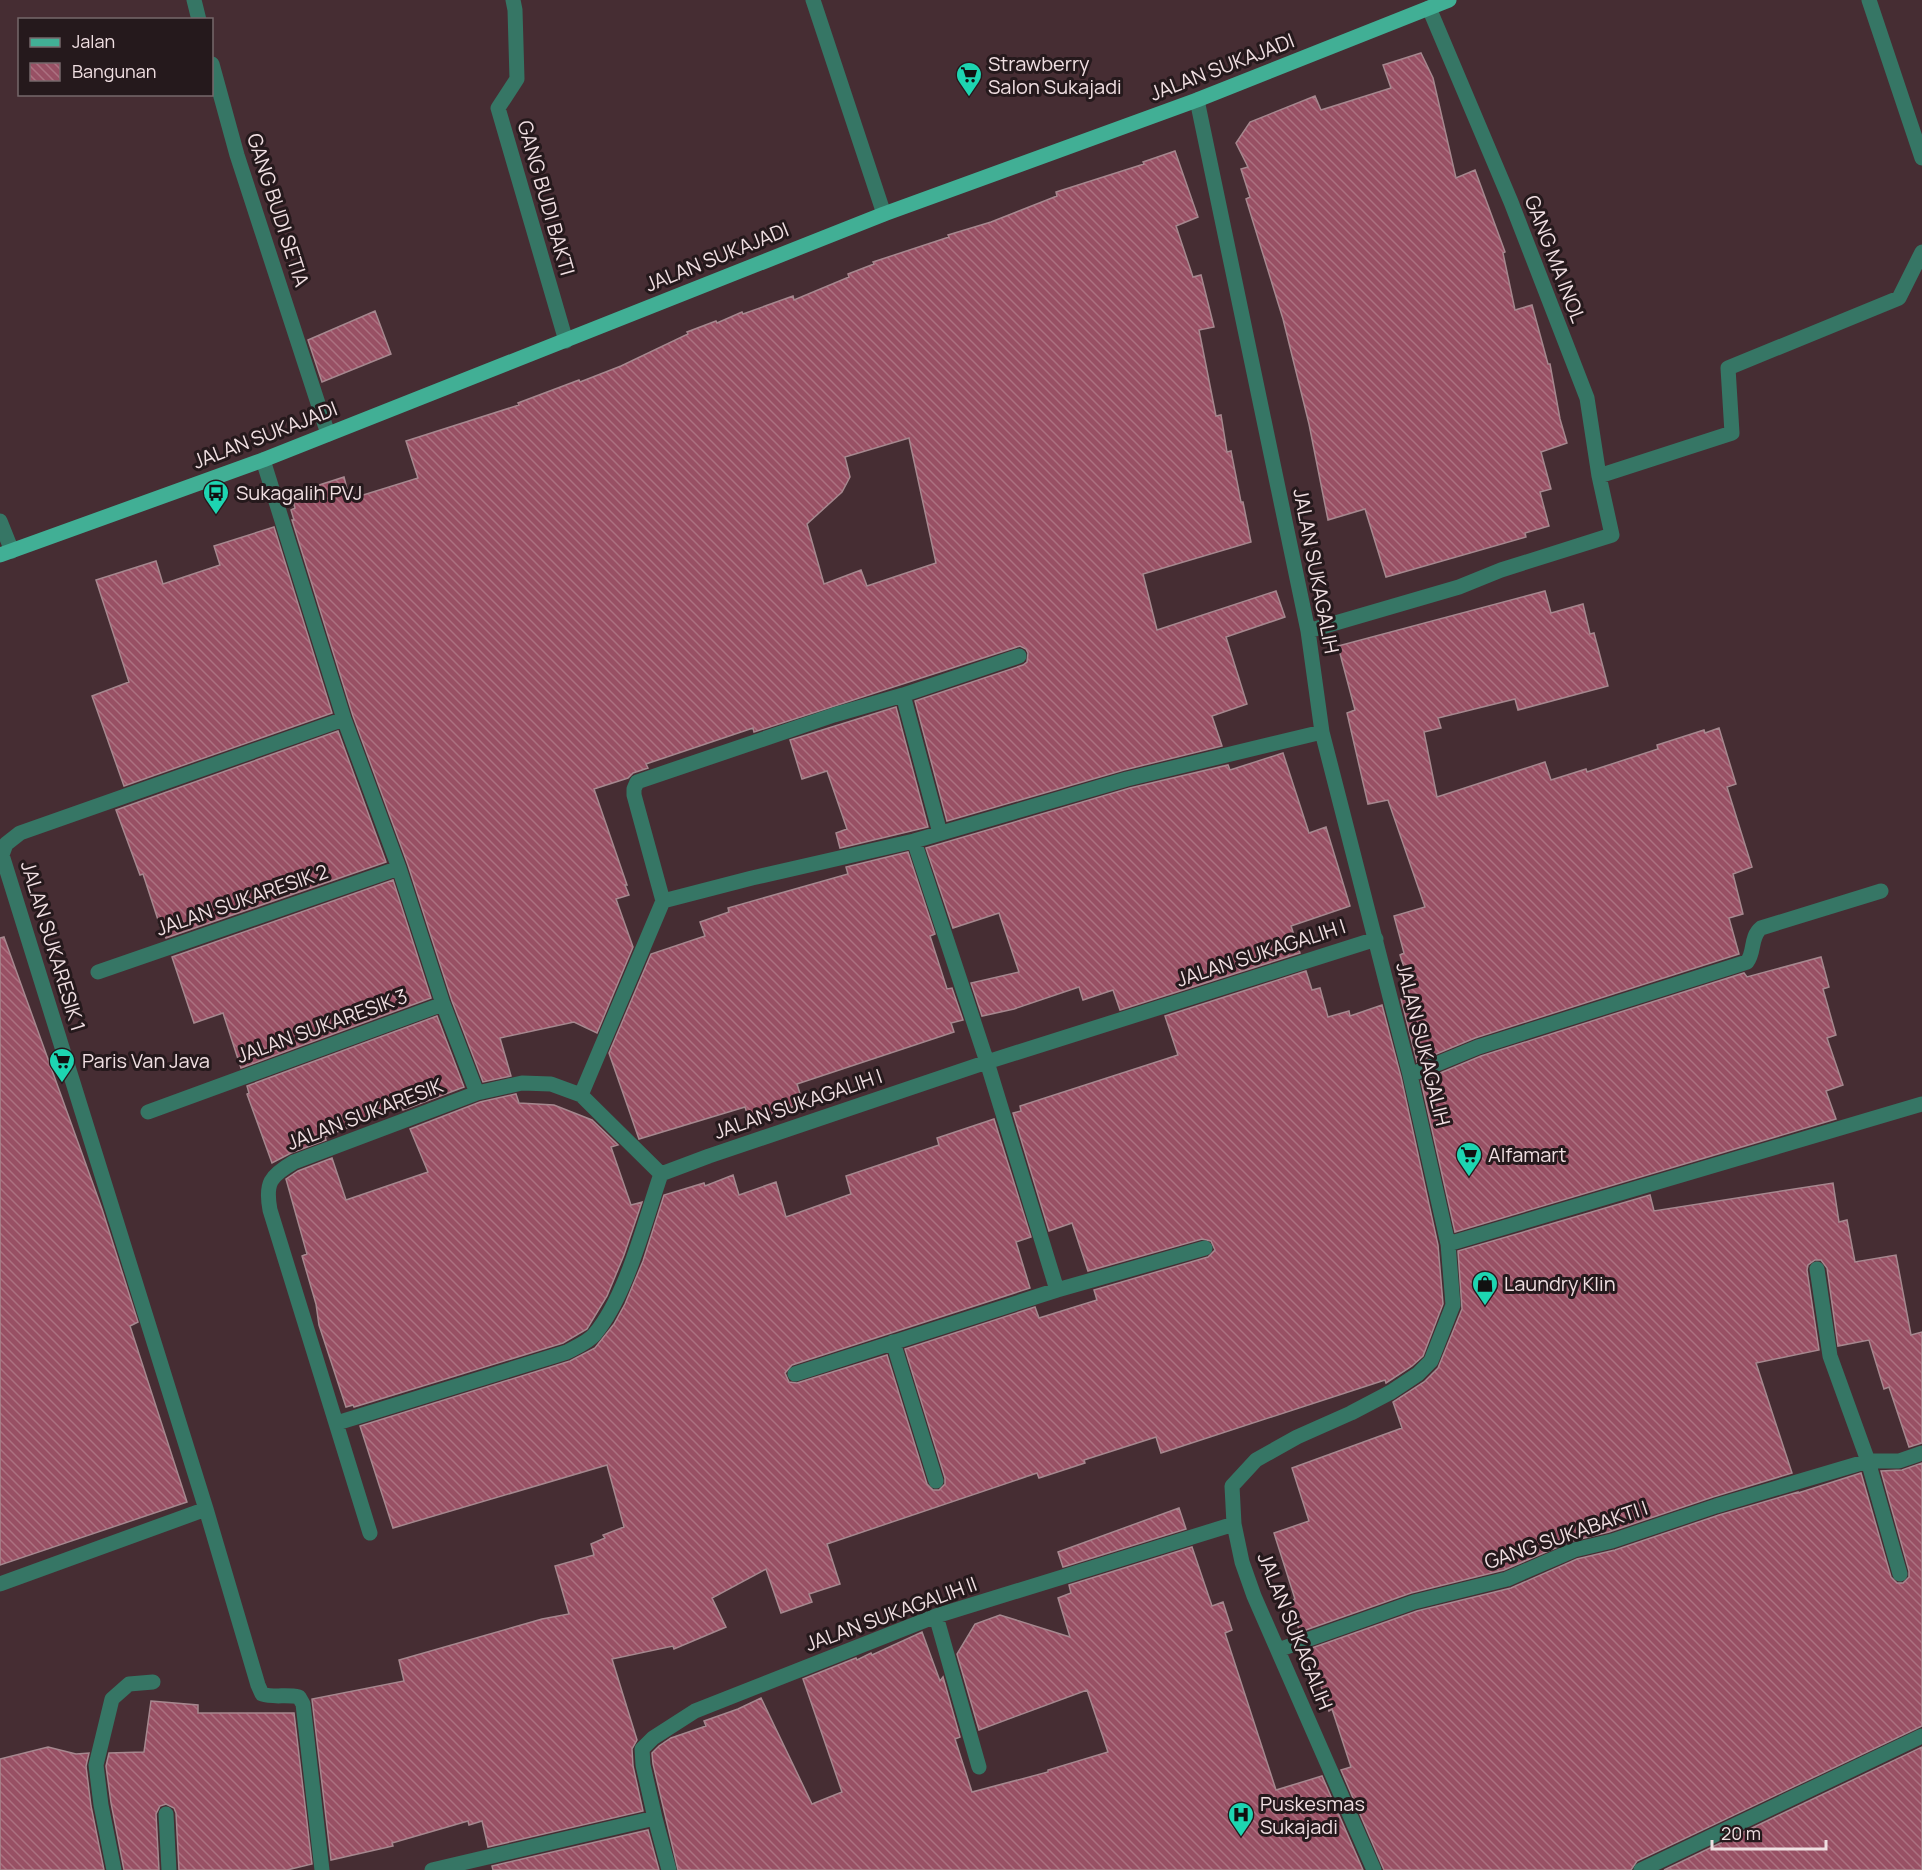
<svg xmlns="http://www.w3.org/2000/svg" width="1922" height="1870" viewBox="0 0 1922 1870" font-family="Manrope,sans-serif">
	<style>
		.building { fill: url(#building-back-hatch); stroke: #a6888f; stroke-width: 1.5; fill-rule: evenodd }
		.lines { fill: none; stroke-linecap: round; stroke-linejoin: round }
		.minor { stroke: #367665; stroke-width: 15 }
		.major { stroke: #41af95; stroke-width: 15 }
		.labels { text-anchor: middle; stroke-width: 6; stroke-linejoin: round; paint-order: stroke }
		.poi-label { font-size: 20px; fill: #f0dfe2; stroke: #25191c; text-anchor: start }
		.street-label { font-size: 20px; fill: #f0dfe2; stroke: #25191c }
	</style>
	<defs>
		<pattern id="building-back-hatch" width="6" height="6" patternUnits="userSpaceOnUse" patternTransform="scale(1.5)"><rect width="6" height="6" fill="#985064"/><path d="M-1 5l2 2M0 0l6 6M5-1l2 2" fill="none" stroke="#ac7181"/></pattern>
	</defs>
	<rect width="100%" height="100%" fill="#462d33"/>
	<path class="building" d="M1421,53L1433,78L1456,178L1475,170L1505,252L1503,253L1515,310L1532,305L1548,364H1550L1560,419L1567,443L1541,452L1551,489L1540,492L1549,526L1525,533L1526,537L1386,577L1365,509L1328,520L1309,424L1283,319L1246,199L1250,197L1241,169L1248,167L1236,143L1250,122L1315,96L1321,110L1391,88L1383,65Z
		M1175,151L1198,217L1176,226L1193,277L1201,275L1214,327L1199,330L1216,416L1221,415L1227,452L1231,451L1241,502H1243L1251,542L1143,574L1157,630L1276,591L1285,617L1226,637L1247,704L1212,716L1222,746L1124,770L947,821L915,701L1023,665L1027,662L1028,653L1026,649L1020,646L754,732L753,728L646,764L648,768L633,773L628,778L594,789L627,885H625L629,895L616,899L633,947L597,1033L574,1022L500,1038L511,1076L483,1082L452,1001L408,865L353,716L292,520H294L291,510L295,508L291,494L344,477L349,497L360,494V496L418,478L406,441L519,405L518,403L579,380L580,382L621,366L688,334L687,332L716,321L717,323L742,312L743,314L793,296L794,300L849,277L848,274L874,264L873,262L949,237L948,235L991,222L1057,196L1056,192L1144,164L1143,162ZM909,438L936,563L867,586L861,570L824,584L807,524L842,492L850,477L845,457Z
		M375,311L391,354L322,382L308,340Z
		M274,527L332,713L124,786L92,696L129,682L96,580L156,561L163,584L220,565L214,546Z
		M1545,591L1551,613L1583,604L1590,634L1594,633L1608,686L1518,710L1515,699L1438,718L1441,728L1424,732L1437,797L1545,762L1551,780L1586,769L1587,772L1658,749L1657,745L1704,730L1705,733L1719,728L1736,784L1727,787L1752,867L1733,874L1743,914L1729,918L1739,954L1475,1038L1417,1062L1401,999L1410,996L1407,984L1409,983L1400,955L1404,953L1394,916L1425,907L1388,800L1368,804L1347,713L1355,710L1338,646Z
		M896,707L928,827L840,848L836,833L847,829L827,771L802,779L790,740Z
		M338,731L386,862L166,938L165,935H163L143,874L140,875L116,810Z
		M1283,753L1309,833L1326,827L1350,906L1291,926L1300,953L1120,1010L1113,990L1083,1000L1079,987L1014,1009L982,1016L971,983L1019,972L999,913L953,928L926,848L1130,788L1228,765L1230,770Z
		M908,852L935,934L930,936L947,989L952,988L963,1020L951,1023L954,1032L797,1084L803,1103L750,1122L745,1107L639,1139L609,1053L651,954L705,936L700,922L729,912L728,908L848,874L846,867Z
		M393,880L431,998L241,1068L223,1013L194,1023L172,957Z
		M4,937L102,1209L138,1322L130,1326L187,1502L0,1565V938Z
		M1821,957L1829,987L1823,989L1836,1035L1827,1038L1843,1085L1826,1091L1836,1119L1455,1232L1421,1081L1481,1056L1744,973L1747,977Z
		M1306,971L1312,990L1320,988L1328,1017L1349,1011L1350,1016L1382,1005L1401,1077L1438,1245L1443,1304L1423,1356L1412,1366L1386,1383L1385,1380L1161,1453L1156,1437L1084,1460L1085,1463L1039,1478L1037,1473L827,1544L840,1584L809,1594L812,1602L781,1613L766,1569L712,1598L726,1627L674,1649L673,1646L612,1659L637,1740L632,1749L633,1766L643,1811L488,1847L482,1821L469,1825L468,1821L392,1843L393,1846L331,1860L312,1699L404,1681L399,1660L542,1619L569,1614L555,1566L594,1555L591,1544L605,1538L603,1535L624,1527L607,1465L393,1528L360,1426L570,1361L595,1348L614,1324L625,1304L643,1261L664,1195L704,1183L705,1186L733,1175L739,1195L776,1182L786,1217L851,1194L846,1176L939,1145L937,1138L994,1119L1031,1237L1016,1242L1030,1288L792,1365L785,1373L789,1382L797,1383L887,1355L927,1484L933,1490H939L945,1484V1478L905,1349L1035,1307L1039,1318L1097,1300L1094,1290L1208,1257L1215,1250L1211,1241L1202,1239L1088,1271L1072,1223L1049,1231L1013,1113L1021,1111L1020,1106L1178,1055L1165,1016Z
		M437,1016L464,1087L403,1110L401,1105L325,1137L326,1140L291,1153L272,1163L247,1094L249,1093L247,1086Z
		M516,1094L519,1103L554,1105L592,1120L618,1145L611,1147L631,1205L642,1202L624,1255L607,1296L587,1329L563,1343L354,1407L353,1405L346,1407L319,1325L316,1304L302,1256L307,1254L286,1179L298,1171L332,1158L346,1200L428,1172L410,1129L480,1102Z
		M1833,1183L1839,1222L1847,1220L1855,1262L1896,1255L1911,1335L1922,1332V1443L1909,1447L1889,1387L1884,1389L1869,1340L1838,1346L1827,1268L1821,1260H1815L1808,1265L1807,1270L1819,1350L1756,1363L1792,1473L1713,1497L1609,1532L1572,1541L1504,1570L1411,1593L1300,1632L1288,1601L1295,1599L1274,1533L1309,1521L1292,1468L1402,1428L1393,1402L1424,1382L1438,1368L1462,1309L1458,1251L1650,1195L1654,1211Z
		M1922,1463V1726L1637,1861L1631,1870H1384L1341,1770L1351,1767L1332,1709L1329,1711L1315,1668L1312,1669L1306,1650L1417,1611L1511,1588L1577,1559L1615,1550L1719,1515L1798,1492V1493L1861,1473L1891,1577L1897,1583H1903L1909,1577V1571L1881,1471L1902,1470Z
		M1179,1508L1186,1529L1063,1567L1058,1552Z
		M1192,1547L1212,1606L1223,1602L1232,1630L1225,1633L1276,1790L1322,1776L1363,1870H678L653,1764L652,1753L659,1746L671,1738L706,1726L704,1721L738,1709L761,1698L812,1804L842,1792L803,1679L856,1658L857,1660L871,1653L872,1655L922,1632L940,1681L943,1677L960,1737L955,1739L972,1792L1048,1772V1770L1108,1752L1087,1690L979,1730L957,1654L975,1624L1000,1615L1070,1637L1058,1598L1071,1593L1069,1585Z
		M151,1701L198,1705V1713H294L312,1864L287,1870H179L176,1813L174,1808L166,1804L160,1806L156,1814L159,1870H124L111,1803L106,1766L109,1753L144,1752Z
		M48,1747L76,1754L89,1753L86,1766L91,1806L104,1870H0V1759Z
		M1922,1747V1870H1664Z
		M648,1830L659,1870H493L492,1866Z"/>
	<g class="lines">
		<path class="minor" d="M194,0L199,20
			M513,0L515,10L517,79L498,108L566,341
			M813,0L884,214
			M1869,0L1922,158
			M212,64L237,155L328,434
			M1197,100L1308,631L1322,732L1410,1075L1448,1244L1453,1305L1431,1361L1418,1374L1391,1392L1351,1413L1297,1437L1256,1460L1232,1486L1234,1524L1242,1562L1254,1596L1374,1870
			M263,460L344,719L399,868L443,1004L477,1093
			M1599,476L1732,433L1728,368L1899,298L1922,252
			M0,521L12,551
			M1308,631L1459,587L1501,570L1612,535L1599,476L1587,398L1511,202L1429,8
			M940,833L903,695L1019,656
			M914,841L987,1062L1057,1290
			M663,901L752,878L914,841L1127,779L1322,732
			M98,972L399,868
			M1410,1075L1478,1047L1747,962C1755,952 1750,937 1761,928L1881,891
			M581,1095L663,901L634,795V789L637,782L834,715L903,695
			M148,1112L443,1004
			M1448,1244L1922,1104
			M1817,1269L1830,1356L1868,1461L1900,1574
			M893,1342L936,1481
			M795,1374L1057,1290L1205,1248
			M337,1423L567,1352C576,1347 588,1342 594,1335C627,1296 644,1223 661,1174L709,1156L987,1062L1376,939
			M370,1533L270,1210C265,1183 270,1176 294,1162L477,1093L522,1083L551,1084L581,1095L661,1174
			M0,1584L206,1509
			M936,1616L979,1767
			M1278,1650L1414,1602L1507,1579L1574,1550L1612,1541L1716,1506L1868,1461H1899L1922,1453
			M166,1814L169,1870
			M655,1818L643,1765L642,1749L653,1738L695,1711L936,1616L1234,1524
			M114,1870L101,1805L96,1765L112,1699L129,1684L153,1682
			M322,1870L303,1704L299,1697C286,1694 274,1698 262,1694L258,1685L206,1509L2,855L6,844L20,833L344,719
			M432,1870L655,1818L669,1870
			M1641,1870L1922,1736"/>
		<path class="major" d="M0,555L263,460L884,214L1197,100L1449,0"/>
	</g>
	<defs>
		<symbol id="supermarket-pin" viewBox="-11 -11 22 30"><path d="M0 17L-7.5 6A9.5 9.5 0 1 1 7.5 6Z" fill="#1dd5b1" stroke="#25191c"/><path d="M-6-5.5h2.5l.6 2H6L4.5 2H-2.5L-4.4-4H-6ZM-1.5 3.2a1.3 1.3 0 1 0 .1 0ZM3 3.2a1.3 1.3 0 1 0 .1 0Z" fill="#111"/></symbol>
		<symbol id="bus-pin" viewBox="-11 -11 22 30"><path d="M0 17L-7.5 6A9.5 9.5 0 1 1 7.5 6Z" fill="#1dd5b1" stroke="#25191c"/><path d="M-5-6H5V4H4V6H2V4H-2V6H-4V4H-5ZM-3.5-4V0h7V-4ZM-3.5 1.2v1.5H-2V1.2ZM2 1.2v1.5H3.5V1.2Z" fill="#111"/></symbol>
		<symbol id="shop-pin" viewBox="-11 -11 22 30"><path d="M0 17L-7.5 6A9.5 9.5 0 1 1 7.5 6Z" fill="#1dd5b1" stroke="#25191c"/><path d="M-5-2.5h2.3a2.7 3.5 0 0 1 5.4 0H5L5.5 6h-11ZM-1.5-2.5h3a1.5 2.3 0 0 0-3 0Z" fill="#111"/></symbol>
		<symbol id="hospital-pin" viewBox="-11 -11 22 30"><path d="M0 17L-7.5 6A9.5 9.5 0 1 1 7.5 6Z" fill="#1dd5b1" stroke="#25191c"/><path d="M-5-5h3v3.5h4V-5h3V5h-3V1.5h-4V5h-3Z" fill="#111"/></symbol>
	</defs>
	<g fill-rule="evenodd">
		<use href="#supermarket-pin" x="954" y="60" width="30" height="40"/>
		<use href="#bus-pin" x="201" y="478" width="30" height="40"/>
		<use href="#supermarket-pin" x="47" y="1046" width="30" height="40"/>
		<use href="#supermarket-pin" x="1454" y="1140" width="30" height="40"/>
		<use href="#shop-pin" x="1470" y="1269" width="30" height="40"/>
		<use href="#hospital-pin" x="1226" y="1800" width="30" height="40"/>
	</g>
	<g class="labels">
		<g class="poi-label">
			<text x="988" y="71">Strawberry<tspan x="988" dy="23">Salon Sukajadi</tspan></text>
			<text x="236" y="500">Sukagalih PVJ</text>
			<text x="82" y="1068">Paris Van Java</text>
			<text x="1488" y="1162">Alfamart</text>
			<text x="1504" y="1291">Laundry Klin</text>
			<text x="1260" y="1811">Puskesmas<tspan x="1260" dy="23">Sukajadi</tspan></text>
		</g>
		<g class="street-label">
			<text transform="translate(1222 67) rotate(-21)" y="7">JALAN SUKAJADI</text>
			<text transform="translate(546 198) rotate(74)" y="7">GANG BUDI BAKTI</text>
			<text transform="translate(278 210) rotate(72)" y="7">GANG BUDI SETIA</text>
			<text transform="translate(717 257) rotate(-22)" y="7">JALAN SUKAJADI</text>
			<text transform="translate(1555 259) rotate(69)" y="7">GANG MA INOL</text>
			<text transform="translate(265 435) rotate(-21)" y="7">JALAN SUKAJADI</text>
			<text transform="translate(1316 571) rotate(79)" y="7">JALAN SUKAGALIH</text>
			<text transform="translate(242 900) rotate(-19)" y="7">JALAN SUKARESIK 2</text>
			<text transform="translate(53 946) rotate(73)" y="7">JALAN SUKARESIK 1</text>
			<text transform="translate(1261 953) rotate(-18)" y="7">JALAN SUKAGALIH I</text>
			<text transform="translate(322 1026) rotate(-20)" y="7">JALAN SUKARESIK 3</text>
			<text transform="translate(1423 1044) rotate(76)" y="7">JALAN SUKAGALIH</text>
			<text transform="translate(798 1104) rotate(-19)" y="7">JALAN SUKAGALIH I</text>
			<text transform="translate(365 1114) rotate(-21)" y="7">JALAN SUKARESIK</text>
			<text transform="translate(1566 1535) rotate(-19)" y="7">GANG SUKABAKTI I</text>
			<text transform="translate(891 1614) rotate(-20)" y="7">JALAN SUKAGALIH II</text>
			<text transform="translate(1295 1631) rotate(68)" y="7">JALAN SUKAGALIH</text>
		</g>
	</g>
	<rect x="18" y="18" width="195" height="78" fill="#25191c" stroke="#76686b" stroke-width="1.5"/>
	<rect x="30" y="38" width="30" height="9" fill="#41af95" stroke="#76686b" stroke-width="1.5"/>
	<text x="72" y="48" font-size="18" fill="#f0dfe2">Jalan</text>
	<rect x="30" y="63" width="30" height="18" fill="url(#building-back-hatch)" stroke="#76686b" stroke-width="1.5"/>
	<text x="72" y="78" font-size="18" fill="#f0dfe2">Bangunan</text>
	<path d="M1712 1840v9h114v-9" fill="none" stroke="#f0dfe2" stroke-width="3"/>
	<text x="1721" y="1840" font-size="18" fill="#f0dfe2" stroke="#25191c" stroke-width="4.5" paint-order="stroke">20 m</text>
</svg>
